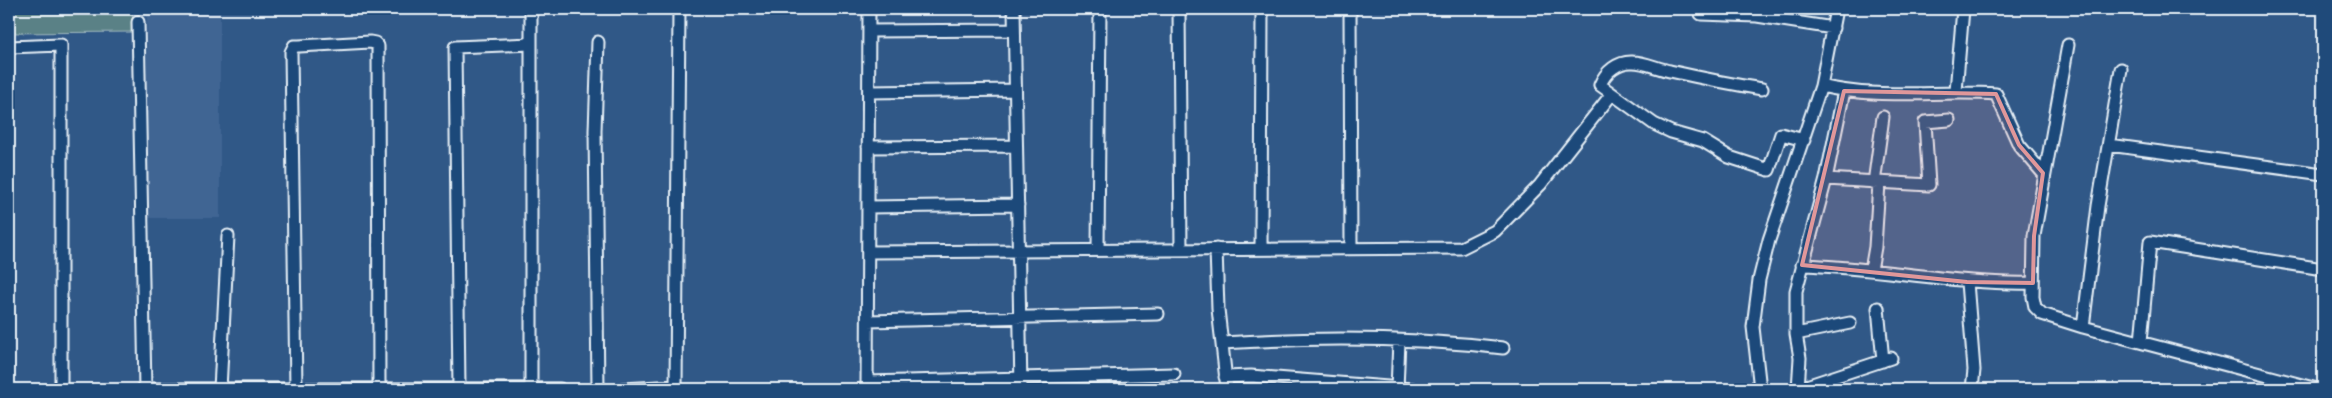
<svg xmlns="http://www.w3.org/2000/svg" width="2332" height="398" viewBox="0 0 2332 398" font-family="Dekko,sans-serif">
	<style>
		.built { fill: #406593 }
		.green { fill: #5a8186; stroke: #a1b9bf }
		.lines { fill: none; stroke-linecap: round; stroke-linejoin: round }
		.minor-casing { stroke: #e8f1f8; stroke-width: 15 }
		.minor { stroke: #1f4a7a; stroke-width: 11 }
		.marked { fill: #e0979a; fill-opacity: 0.2; stroke: #e0979a; stroke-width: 4; stroke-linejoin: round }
	</style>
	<rect width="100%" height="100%" fill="#305887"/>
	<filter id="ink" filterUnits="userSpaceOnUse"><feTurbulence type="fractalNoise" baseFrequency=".02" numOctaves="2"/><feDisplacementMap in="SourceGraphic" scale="10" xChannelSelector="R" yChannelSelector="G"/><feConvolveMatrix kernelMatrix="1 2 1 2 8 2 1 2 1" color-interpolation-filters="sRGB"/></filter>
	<g filter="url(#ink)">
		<path class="built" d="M147,9H220V218H146Z"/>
		<path class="green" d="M9,9H132L133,32L9,33Z"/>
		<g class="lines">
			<defs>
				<path id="minor" d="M1014,9L1021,389
					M1179,9L1181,250
					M1350,9L1351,247
					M1701,14L1757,16L1833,28
					M138,22L145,389
					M869,31L1014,30
					M598,42L595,131L598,389
					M2068,45L2034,236L2033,297L2035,307L2042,314L2083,327L2317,389
					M9,47L61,45V389
					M1821,86C1878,100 1939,90 1996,94L2019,145L2043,173
					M1762,89C1731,84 1701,78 1670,71C1658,69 1645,62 1633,62C1618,61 1605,72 1600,85L1654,124L1671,132L1703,141L1729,157L1769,170L1781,134L1804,140
					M1956,91L1963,9
					M869,92L1015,90
					M2109,145L2323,174
					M868,147L1016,146
					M1826,179L1929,185L1925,122L1949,120
					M1874,183L1883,117
					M868,207L1018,205
					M1261,248L1262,9
					M1216,249L1218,309L1227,389
					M1098,250L1100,9
					M868,252L1461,248L1495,231L1540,185L1611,95
					M1802,265C1880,267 1955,285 2033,283
					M1871,270L1875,247L1879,183
					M1967,282L1974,370L1972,389
					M1878,308L1883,361
					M868,321L1158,314
					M2083,327L2098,206L2121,69
					M1796,334L1850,323
					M2141,342L2150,242L2323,269
					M1222,343C1315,337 1410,337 1503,348
					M1225,377L1251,376L1413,389
					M867,382L1174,374
					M296,388L291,52L294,46H299L370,42L375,43L378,46L379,389
					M459,388L455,47L531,44
					M531,388V9
					M147,389H560
					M220,389L228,236
					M622,389L676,386
					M676,389L679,9
					M867,389L869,9
					M1397,389L1399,341
					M1760,389L1753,327L1759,280L1769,240L1821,86L1836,9
					M1797,389L1891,358
					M1798,389L1800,358L1796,334V291L1826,179L1844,91"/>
			</defs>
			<use href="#minor" class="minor-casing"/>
			<use href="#minor" class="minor"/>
		</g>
	</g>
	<path class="marked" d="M1844,91L1996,94L2019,145L2043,173L2034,236L2033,283L1967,282L1802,265Z"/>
	<rect width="2332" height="398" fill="none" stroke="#1f4a7a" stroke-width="30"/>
	<rect x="15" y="15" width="2302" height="368" fill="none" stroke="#e8f1f8" stroke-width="2" filter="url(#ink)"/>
</svg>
